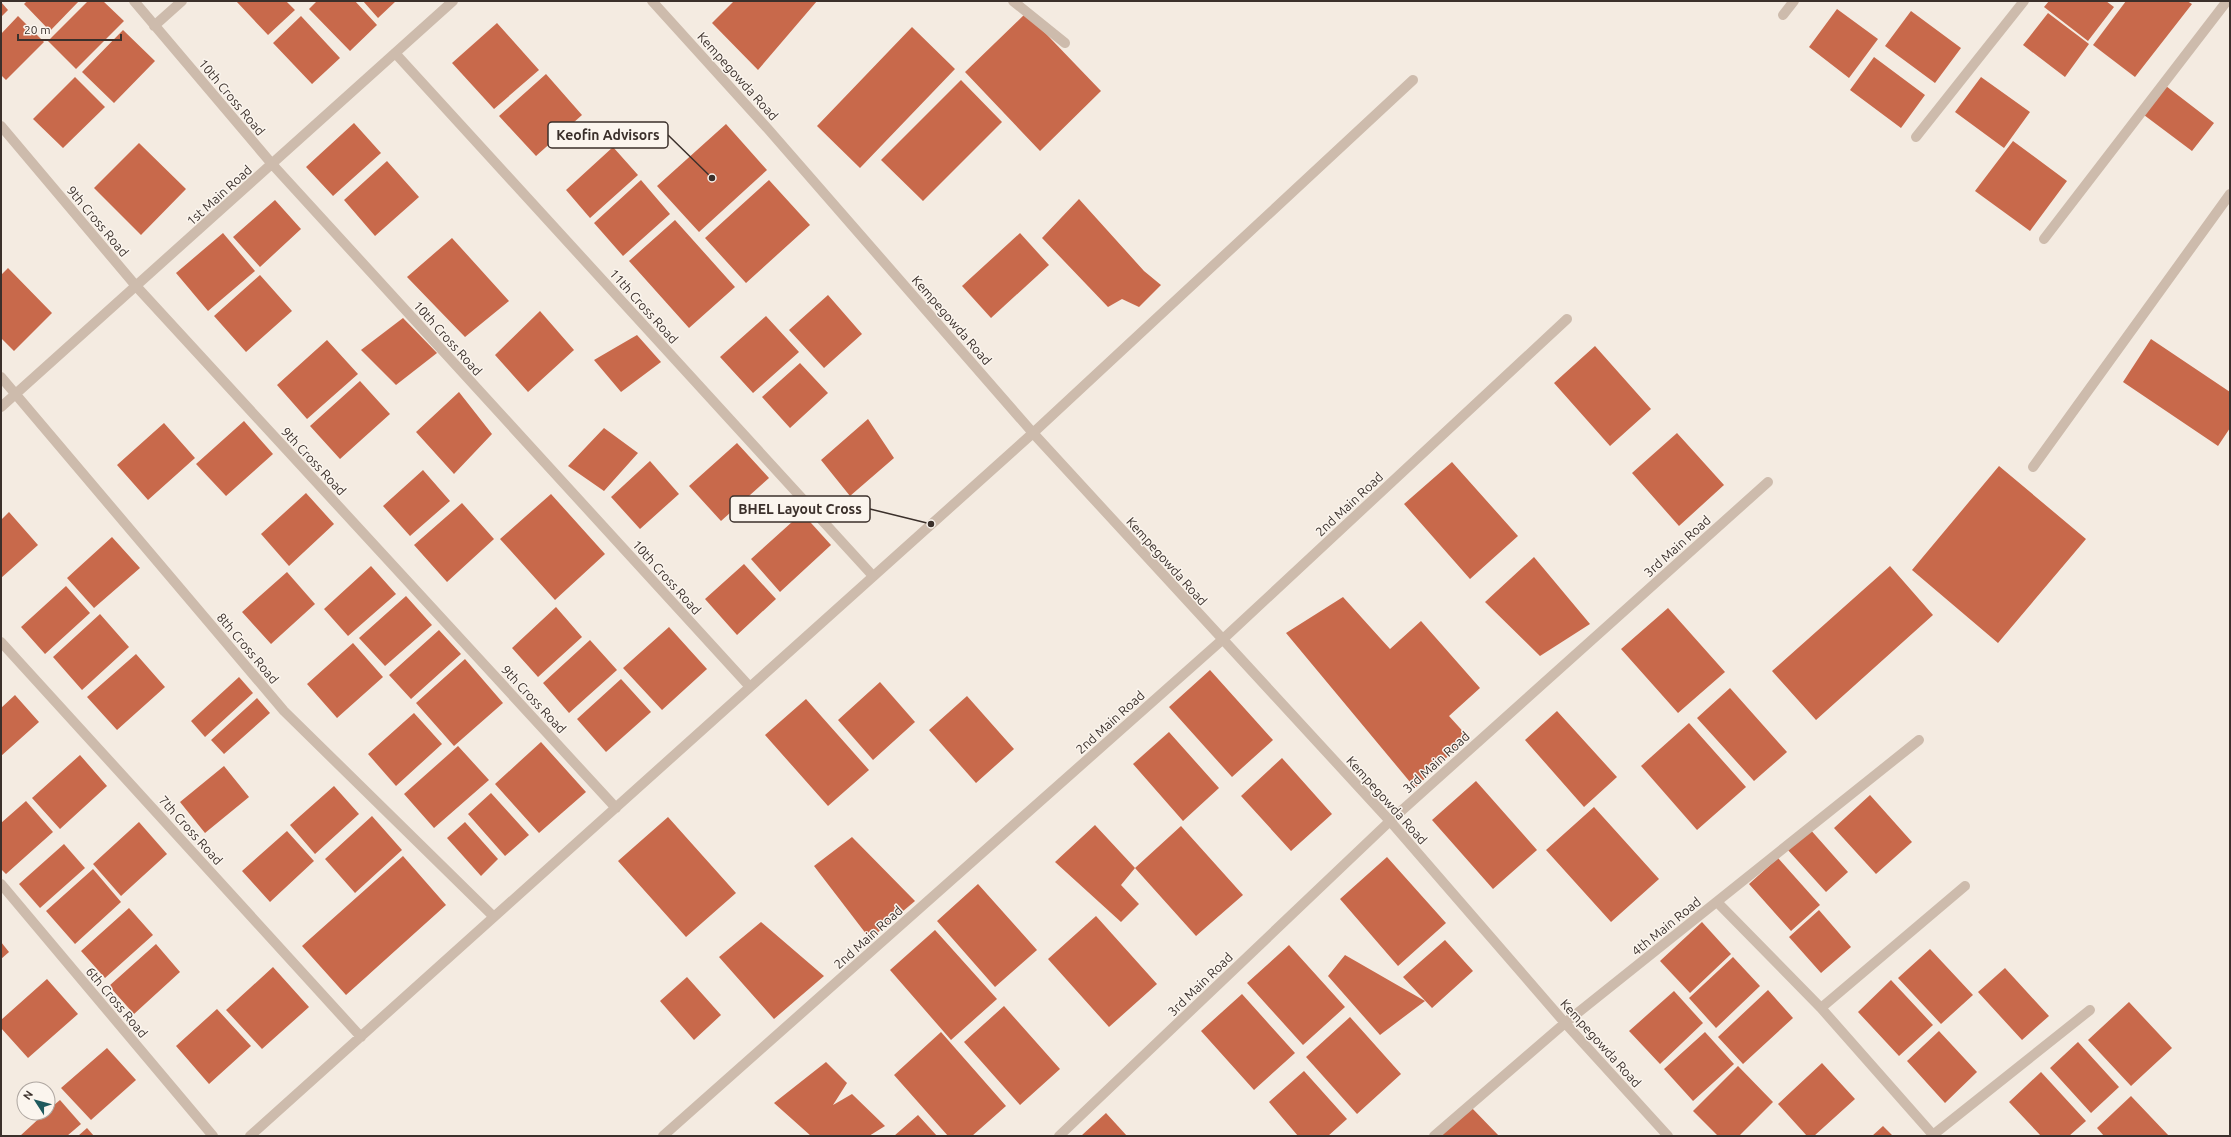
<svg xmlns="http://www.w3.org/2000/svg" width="2231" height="1137" viewBox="0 0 2231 1137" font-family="Ubuntu,sans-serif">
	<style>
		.building { fill: #c8694b }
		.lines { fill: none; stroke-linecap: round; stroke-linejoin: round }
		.minor { stroke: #cdbbac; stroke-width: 10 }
		.labels { text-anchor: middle; stroke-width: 3; stroke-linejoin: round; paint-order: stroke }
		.street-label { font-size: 13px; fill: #3b302b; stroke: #fbf5ee }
		.leader { fill: none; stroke: #3b302b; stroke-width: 1.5 }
		.callout-dot { fill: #3b302b; stroke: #fbf5ee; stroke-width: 1.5 }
		.callout { fill: #fbf5ee; stroke: #3b302b; stroke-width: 1.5 }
		.callout-label { font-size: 14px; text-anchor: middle; font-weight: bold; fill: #3b302b }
	</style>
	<rect width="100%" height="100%" fill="#f4ebe1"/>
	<path class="building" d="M27,1H79L50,31L24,4Z
		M88,1H103L124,21L76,69L48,41Z
		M236,1H286L295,10L268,35Z
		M317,1H355L377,25L350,51L309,9Z
		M363,1H396L378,18Z
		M734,1H817L758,70L712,23Z
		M2049,1H2106L2114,7L2088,41L2044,7Z
		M2126,1H2187L2192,4L2135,77L2093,45Z
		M1,2L8,10L1,17Z
		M1837,9L1878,39L1849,78L1809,47Z
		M1911,11L1961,48L1935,83L1885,46Z
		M1026,13L1101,91L1040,151L965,72Z
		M2048,13L2089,44L2065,77L2023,45Z
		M18,16L44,42L6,80L1,75V34Z
		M301,16L340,58L312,84L273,43Z
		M497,23L539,70L494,109L452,63Z
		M912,27L955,69L860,168L817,126Z
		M123,30L155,61L114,103L82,72Z
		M1874,57L1925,95L1901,128L1850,90Z
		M546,74L582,115L536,156L499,116Z
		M75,77L105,107L63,148L33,119Z
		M1981,77L2030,112L2004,148L1955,112Z
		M961,80L1002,122L923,201L881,160Z
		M2166,86L2214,123L2192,151L2144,115Z
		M354,123L381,153L333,196L306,167Z
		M726,124L767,170L699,232L657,186Z
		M2013,141L2067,181L2030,231L1975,191Z
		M139,143L186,189L141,235L94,188Z
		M613,147L638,175L590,218L566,190Z
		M387,161L419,197L375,236L344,200Z
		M641,180L670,214L623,256L594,223Z
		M769,180L810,225L746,283L705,238Z
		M1079,199L1144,271L1161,285L1139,307L1122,299L1108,307L1042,238Z
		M275,200L301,229L260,267L233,237Z
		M675,220L735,287L689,328L629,261Z
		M223,233L255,271L208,311L176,273Z
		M1020,233L1049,265L991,318L962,286Z
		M452,238L509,301L465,337L407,277Z
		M8,268L52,313L14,351L1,338V275Z
		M260,275L292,311L246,352L214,316Z
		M828,295L862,334L824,368L789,330Z
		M540,311L574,350L528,392L495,355Z
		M766,316L799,352L753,393L720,357Z
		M403,318L437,353L396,385L361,350Z
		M637,335L661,362L621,392L594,360Z
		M2151,339L2230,392V428L2218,446L2123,382Z
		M327,340L358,374L307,419L277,385Z
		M1595,346L1651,409L1610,446L1554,383Z
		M800,363L828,393L790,428L762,397Z
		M360,381L390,414L340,459L310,426Z
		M459,392L492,434L454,474L416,432Z
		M868,419L894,458L850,496L821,460Z
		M244,421L273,454L226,496L196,464Z
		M164,423L195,458L148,500L117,465Z
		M604,428L638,453L604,491L568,466Z
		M1677,433L1724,485L1679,526L1632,473Z
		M737,443L769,478L721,521L689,486Z
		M650,461L679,494L640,529L611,497Z
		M1452,462L1518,536L1470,579L1404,504Z
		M1999,466L2086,539L1998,643L1912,570Z
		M423,470L450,501L410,536L383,506Z
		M306,493L334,524L289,566L261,534Z
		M551,494L605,554L555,600L500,539Z
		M462,503L494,539L447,582L414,545Z
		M9,512L38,545L1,578V520Z
		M802,513L831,545L780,592L751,559Z
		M112,537L140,568L94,608L67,578Z
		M1534,557L1590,624L1540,656L1485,602Z
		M744,564L776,599L737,635L705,599Z
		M371,566L396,594L348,636L324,609Z
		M1890,566L1933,615L1816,720L1772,671Z
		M287,572L315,604L271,644L242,612Z
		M66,586L90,613L45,654L21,627Z
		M406,596L432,625L385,666L359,638Z
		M1343,597L1390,649L1421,621L1480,688L1449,716L1468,737L1415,788L1286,633Z
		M556,607L582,637L538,677L512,648Z
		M1668,608L1725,672L1678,713L1621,649Z
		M100,614L129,647L82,690L53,657Z
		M669,627L707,669L662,710L623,668Z
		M439,630L461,654L411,699L389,675Z
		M590,640L617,670L569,713L543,683Z
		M353,643L383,677L337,718L307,684Z
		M136,654L165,687L117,730L87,697Z
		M465,659L503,703L454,746L416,703Z
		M1210,670L1273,740L1232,777L1169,707Z
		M239,677L253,693L205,737L191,721Z
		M621,679L651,712L606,752L577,719Z
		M880,682L915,722L873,760L838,720Z
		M1730,688L1787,752L1754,781L1697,718Z
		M15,695L39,722L1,756V708Z
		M967,696L1014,749L976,783L929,730Z
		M257,698L270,713L224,754L211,740Z
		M806,699L869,770L828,806L765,735Z
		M1557,711L1617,777L1584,807L1525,740Z
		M414,713L442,744L396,786L368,754Z
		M1689,723L1746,787L1697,830L1641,766Z
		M1169,732L1219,788L1183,821L1133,764Z
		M541,742L586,792L539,833L495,784Z
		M458,746L489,780L434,828L404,794Z
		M80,755L107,786L60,829L32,798Z
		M1282,758L1332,814L1291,851L1241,796Z
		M224,766L249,797L205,833L180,802Z
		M1476,781L1537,850L1493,889L1432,820Z
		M334,786L359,814L315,854L290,825Z
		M491,793L529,835L505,856L468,814Z
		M1870,795L1912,842L1876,874L1834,828Z
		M26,801L53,832L6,874L1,869V823Z
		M1594,807L1659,879L1611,922L1546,850Z
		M372,816L402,850L355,893L325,859Z
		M668,817L736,893L686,937L618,861Z
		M139,822L167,854L121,896L93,864Z
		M465,822L498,859L481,876L447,838Z
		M1095,825L1135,868L1121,885L1139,904L1121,922L1055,862Z
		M1181,826L1243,895L1196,936L1135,868Z
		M1809,828L1848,872L1826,892L1787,849Z
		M287,831L314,861L270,902L242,871Z
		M852,837L915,901L870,939L814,866Z
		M64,844L85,868L40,908L19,884Z
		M403,856L446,905L346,995L302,946Z
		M1387,857L1446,923L1398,966L1340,899Z
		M1778,858L1820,905L1791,931L1749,884Z
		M93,869L121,902L75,944L46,911Z
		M978,884L1037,950L995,987L937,921Z
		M129,908L153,935L105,978L81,951Z
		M1819,910L1851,947L1821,973L1789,937Z
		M1096,916L1157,984L1109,1027L1048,959Z
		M761,922L824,976L774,1019L719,957Z
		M1702,922L1731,954L1690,993L1660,961Z
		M935,930L997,999L951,1040L890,970Z
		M1445,940L1473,971L1432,1008L1403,977Z
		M1,942L9,952L1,959Z
		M156,944L180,972L134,1014L109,986Z
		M1289,945L1345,1007L1303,1045L1247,983Z
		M1930,949L1973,995L1941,1024L1898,978Z
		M1345,955L1425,1001L1380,1035L1328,976Z
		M1733,957L1760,986L1716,1028L1689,998Z
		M273,967L309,1007L262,1049L226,1010Z
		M2005,968L2049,1016L2022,1040L1978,992Z
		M687,977L721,1015L694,1040L660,1001Z
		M47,979L78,1014L28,1058L1,1028V1020Z
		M1891,980L1933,1025L1899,1056L1858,1012Z
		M1768,990L1793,1018L1743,1064L1718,1037Z
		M1674,991L1703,1023L1660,1064L1629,1031Z
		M1242,994L1295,1053L1254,1090L1201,1031Z
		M2129,1002L2172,1048L2131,1086L2088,1040Z
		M1004,1006L1060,1069L1020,1105L964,1042Z
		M217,1009L251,1046L209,1084L176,1046Z
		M1350,1017L1401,1074L1357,1114L1306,1057Z
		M1939,1031L1977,1072L1945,1103L1907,1061Z
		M941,1032L1006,1106L972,1136H948L894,1075Z
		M1705,1032L1734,1064L1693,1101L1664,1069Z
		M2078,1042L2119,1087L2091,1113L2050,1068Z
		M107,1048L136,1080L91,1120L61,1088Z
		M826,1062L847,1083L833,1105L852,1094L885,1126L869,1136H811L774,1103Z
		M1822,1063L1855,1099L1814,1136H1807L1778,1104Z
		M1738,1066L1773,1102L1739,1136H1718L1693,1111Z
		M1304,1071L1347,1119L1328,1136H1298L1269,1102Z
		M2041,1072L2086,1121L2069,1136H2041L2009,1102Z
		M2131,1096L2169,1136H2104L2097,1128Z
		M60,1100L81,1124L67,1136H20L45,1113H48V1110Z
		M1470,1106L1499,1136H1440Z
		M1106,1113L1127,1136H1081Z
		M918,1115L937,1136H894Z
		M1883,1126L1893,1136H1872Z
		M87,1128L94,1136H78Z"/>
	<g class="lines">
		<path class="minor" d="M134,1L272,164L750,687
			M652,1L768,129L1033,433L1390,821L1565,1023L1668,1136
			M1013,1L1065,43
			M1783,15L1794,1
			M154,26L182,1
			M395,53L873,576
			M1,126L136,286L616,808
			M1916,137L2024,1
			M2044,239L2227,1
			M1,377L284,711L494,917
			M1,407L453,1
			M2033,467L2230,194
			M1,642L361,1037
			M1,884L213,1136
			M1717,902L1821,1008L1934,1136
			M1821,1008L1965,886
			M1933,1135L2090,1010
			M250,1136L1033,433L1413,80
			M663,1136L1222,640L1567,319
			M1059,1136L1390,821L1768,482
			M1434,1136L1565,1023L1919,740"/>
	</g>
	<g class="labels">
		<g class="street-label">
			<text transform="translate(738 76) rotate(48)" y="5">Kempegowda Road</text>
			<text transform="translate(232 97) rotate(50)" y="5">10th Cross Road</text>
			<text transform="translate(219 195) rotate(-42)" y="5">1st Main Road</text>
			<text transform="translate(98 221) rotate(50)" y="5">9th Cross Road</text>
			<text transform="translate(644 306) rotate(48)" y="5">11th Cross Road</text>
			<text transform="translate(952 320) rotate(49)" y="5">Kempegowda Road</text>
			<text transform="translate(448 338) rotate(48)" y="5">10th Cross Road</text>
			<text transform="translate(314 461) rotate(47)" y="5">9th Cross Road</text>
			<text transform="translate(1349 504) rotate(-43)" y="5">2nd Main Road</text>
			<text transform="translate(1677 546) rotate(-42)" y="5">3rd Main Road</text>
			<text transform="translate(1167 561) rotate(48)" y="5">Kempegowda Road</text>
			<text transform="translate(667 577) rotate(48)" y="5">10th Cross Road</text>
			<text transform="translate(248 648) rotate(50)" y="5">8th Cross Road</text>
			<text transform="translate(534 699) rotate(47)" y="5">9th Cross Road</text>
			<text transform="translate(1110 722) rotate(-42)" y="5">2nd Main Road</text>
			<text transform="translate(1436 762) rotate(-42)" y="5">3rd Main Road</text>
			<text transform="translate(1387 800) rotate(48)" y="5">Kempegowda Road</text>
			<text transform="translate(191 830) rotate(48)" y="5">7th Cross Road</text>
			<text transform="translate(1666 926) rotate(-39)" y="5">4th Main Road</text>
			<text transform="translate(868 937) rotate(-42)" y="5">2nd Main Road</text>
			<text transform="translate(1200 984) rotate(-44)" y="5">3rd Main Road</text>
			<text transform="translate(117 1002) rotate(50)" y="5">6th Cross Road</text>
			<text transform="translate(1601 1043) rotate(48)" y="5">Kempegowda Road</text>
		</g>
	</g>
	<path class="leader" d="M712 178L668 135M931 524L870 509"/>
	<g class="callout-dot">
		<circle cx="712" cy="178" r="4"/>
		<circle cx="931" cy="524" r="4"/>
	</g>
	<g class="callout">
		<rect x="548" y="122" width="120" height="26" rx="4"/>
		<rect x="730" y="496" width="140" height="26" rx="4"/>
	</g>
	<g class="callout-label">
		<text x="608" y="140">Keofin Advisors</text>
		<text x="800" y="514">BHEL Layout Cross</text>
	</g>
	<rect width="2231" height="1137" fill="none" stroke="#3b302b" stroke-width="4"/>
	<g transform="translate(36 1101) rotate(306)"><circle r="19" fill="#fbf5ee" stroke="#aea6a0"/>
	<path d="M0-3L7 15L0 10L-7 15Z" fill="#1f5a5e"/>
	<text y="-6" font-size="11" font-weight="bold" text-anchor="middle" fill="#3b302b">N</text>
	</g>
	<path d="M18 34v6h103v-6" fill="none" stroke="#3b302b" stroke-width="2"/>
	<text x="24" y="34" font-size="12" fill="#3b302b" stroke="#fbf5ee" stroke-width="3" paint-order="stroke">20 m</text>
</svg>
